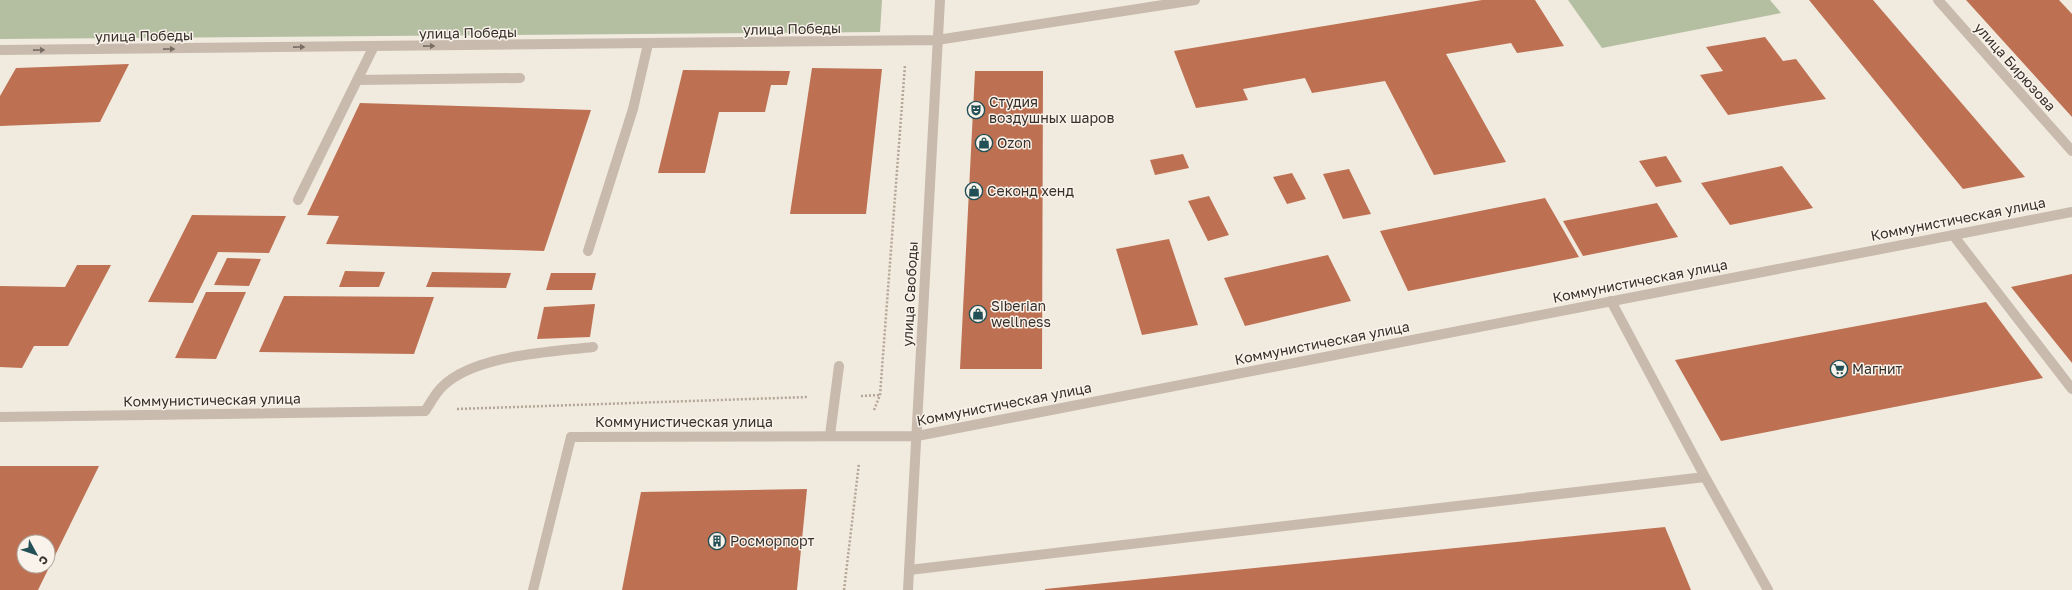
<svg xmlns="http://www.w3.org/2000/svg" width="2072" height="590" viewBox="0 0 2072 590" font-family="'Golos Text',sans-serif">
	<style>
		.green { fill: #b3bfa0 }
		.building { fill: #bd7152; fill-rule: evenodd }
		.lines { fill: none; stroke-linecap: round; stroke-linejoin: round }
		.path { stroke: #b4a596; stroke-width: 2.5; stroke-dasharray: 2 2; stroke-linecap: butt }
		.lane { stroke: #c8baac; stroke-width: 10 }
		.street { stroke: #c8baac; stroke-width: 10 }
		.oneway { fill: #786e64 }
		.labels { text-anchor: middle; stroke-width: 3; stroke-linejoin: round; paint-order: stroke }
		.street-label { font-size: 14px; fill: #372f2a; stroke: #f9f3eb }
		.poi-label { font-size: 14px; fill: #372f2a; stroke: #f9f3eb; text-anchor: start }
	</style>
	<rect width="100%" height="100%" fill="#f1eadf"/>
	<path class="green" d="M0,0H882L880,32L0,39Z
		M1568,0H1770L1781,13L1602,48Z"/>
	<path class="building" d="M1482,0H1535L1564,46L1517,53L1511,43L1446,54L1506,162L1434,175L1385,81L1312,93L1305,78L1243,89L1248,100L1196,108L1174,51Z
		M1809,0H1873L2025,177L1963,189Z
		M1966,0H2059L2072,14V117Z
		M1765,37L1783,61L1796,59L1826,99L1728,115L1700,75L1723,71L1706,47Z
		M129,64L100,122L0,126V96L16,68Z
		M812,68L882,69L866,214H790Z
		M683,70L790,71L787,85H771L765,112H719L705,173H658Z
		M975,71H1043L1042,369H960Z
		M360,103L591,110L544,251L326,244L339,216L307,215Z
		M1183,154L1189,168L1155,175L1150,160Z
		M1666,156L1682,182L1656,187L1639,161Z
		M1782,166L1813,208L1730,225L1701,183Z
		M1349,169L1371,214L1343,219L1323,174Z
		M1292,173L1306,199L1287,204L1273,177Z
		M1209,196L1229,235L1208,241L1188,201Z
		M1545,198L1579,257L1408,291L1380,231Z
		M1657,203L1678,237L1583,256L1563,221Z
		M192,215L286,216L269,253L218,252L193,303L148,302Z
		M1169,239L1198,325L1142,335L1116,249Z
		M1328,255L1351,301L1245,326L1224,278Z
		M227,258L261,259L249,286L214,285Z
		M77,265H111L68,346H34L22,368L0,367V286L65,287Z
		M345,271L385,272L379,287H339Z
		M432,272L511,273L506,288L426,287Z
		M551,273H596L592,290H546Z
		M2072,274V363L2011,287Z
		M206,292H246L216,359L175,358Z
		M284,296L434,297L414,354L259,352Z
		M1986,302L2043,378L1721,441L1675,360Z
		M595,304L590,337L537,339L544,307Z
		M0,466H99L38,590H0ZM24,542H48V566H24Z
		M807,489L797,590H622L641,492Z
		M1665,527L1691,590H1045V589Z"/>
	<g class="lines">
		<path class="path" d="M861,396L880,395
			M457,409L808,397
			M874,410L880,395L905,65
			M844,590L859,463"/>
		<path class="lane" d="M937,40L1195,0
			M357,80L520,78
			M298,200L374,46
			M1953,235L2072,389
			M588,251L633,109L648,44
			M425,411C431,403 435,393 443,386C475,355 550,352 593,347
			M830,435L839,366
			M1705,477L1768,590
			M909,570L1705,477L1611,301
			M533,590L571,437"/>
		<path class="street" d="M1938,0L2072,151
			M0,50L937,40
			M0,417L425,411
			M571,437L917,436L2072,212
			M908,590L940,0"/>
	</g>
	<defs><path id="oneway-solid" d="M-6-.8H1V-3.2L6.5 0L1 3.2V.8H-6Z"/></defs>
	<g class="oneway">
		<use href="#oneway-solid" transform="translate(429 46) rotate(-1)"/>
		<use href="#oneway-solid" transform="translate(299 47) rotate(-1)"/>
		<use href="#oneway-solid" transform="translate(169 49) rotate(-1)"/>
		<use href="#oneway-solid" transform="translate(39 50) rotate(-1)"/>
	</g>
	<defs>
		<symbol id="theatre-ring" viewBox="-11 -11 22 22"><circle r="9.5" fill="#f9f3eb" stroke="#235056" stroke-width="1.5"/><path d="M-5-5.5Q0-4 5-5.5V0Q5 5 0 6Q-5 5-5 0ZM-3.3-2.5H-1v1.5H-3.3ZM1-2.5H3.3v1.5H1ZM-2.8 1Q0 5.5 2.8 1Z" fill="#235056"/></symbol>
		<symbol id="shop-ring" viewBox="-11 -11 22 22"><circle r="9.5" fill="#f9f3eb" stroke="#235056" stroke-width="1.5"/><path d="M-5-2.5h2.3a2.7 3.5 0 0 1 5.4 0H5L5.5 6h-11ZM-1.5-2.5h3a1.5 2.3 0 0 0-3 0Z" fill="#235056"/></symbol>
		<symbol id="supermarket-ring" viewBox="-11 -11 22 22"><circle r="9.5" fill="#f9f3eb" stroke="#235056" stroke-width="1.5"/><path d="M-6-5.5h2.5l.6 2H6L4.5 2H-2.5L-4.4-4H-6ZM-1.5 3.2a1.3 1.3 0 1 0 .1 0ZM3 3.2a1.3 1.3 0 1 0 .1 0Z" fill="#235056"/></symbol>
		<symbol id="building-ring" viewBox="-11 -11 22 22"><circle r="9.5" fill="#f9f3eb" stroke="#235056" stroke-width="1.5"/><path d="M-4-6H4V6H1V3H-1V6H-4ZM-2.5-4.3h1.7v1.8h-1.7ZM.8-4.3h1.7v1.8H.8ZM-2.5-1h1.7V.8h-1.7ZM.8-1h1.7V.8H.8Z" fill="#235056"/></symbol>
	</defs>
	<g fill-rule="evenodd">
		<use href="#theatre-ring" x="966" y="100" width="20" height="20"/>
		<use href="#shop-ring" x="974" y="133" width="20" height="20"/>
		<use href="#shop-ring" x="964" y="181" width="20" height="20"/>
		<use href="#shop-ring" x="968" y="304" width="20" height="20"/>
		<use href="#supermarket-ring" x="1829" y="359" width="20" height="20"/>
		<use href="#building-ring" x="707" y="531" width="20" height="20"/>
	</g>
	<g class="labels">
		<g class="street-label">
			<text transform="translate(792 29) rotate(-1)" y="5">улица Победы</text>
			<text transform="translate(468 33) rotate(-1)" y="5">улица Победы</text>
			<text transform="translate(144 36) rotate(-1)" y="5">улица Победы</text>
			<text transform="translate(2015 67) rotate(48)" y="5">улица Бирюзова</text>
			<text transform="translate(1958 219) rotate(-11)" y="5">Коммунистическая улица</text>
			<text transform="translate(1640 281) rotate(-11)" y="5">Коммунистическая улица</text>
			<text transform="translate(910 294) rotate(-87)" y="5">улица Свободы</text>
			<text transform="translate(1322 343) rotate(-11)" y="5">Коммунистическая улица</text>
			<text transform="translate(212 400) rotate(-1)" y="5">Коммунистическая улица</text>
			<text transform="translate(1004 404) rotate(-11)" y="5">Коммунистическая улица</text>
			<text x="684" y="427">Коммунистическая улица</text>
		</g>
		<g class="poi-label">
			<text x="989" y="107">Студия<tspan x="989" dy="16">воздушных шаров</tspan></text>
			<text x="997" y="148">Ozon</text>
			<text x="987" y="196">Секонд хенд</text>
			<text x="991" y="311">Siberian<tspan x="991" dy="16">wellness</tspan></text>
			<text x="1852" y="374">Магнит</text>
			<text x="730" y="546">Росморпорт</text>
		</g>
	</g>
	<g transform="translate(36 554) rotate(130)"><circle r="19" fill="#f9f3eb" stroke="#aba59e"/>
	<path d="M0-3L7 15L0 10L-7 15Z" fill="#235056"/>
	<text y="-6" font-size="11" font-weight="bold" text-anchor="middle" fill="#372f2a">С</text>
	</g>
</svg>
